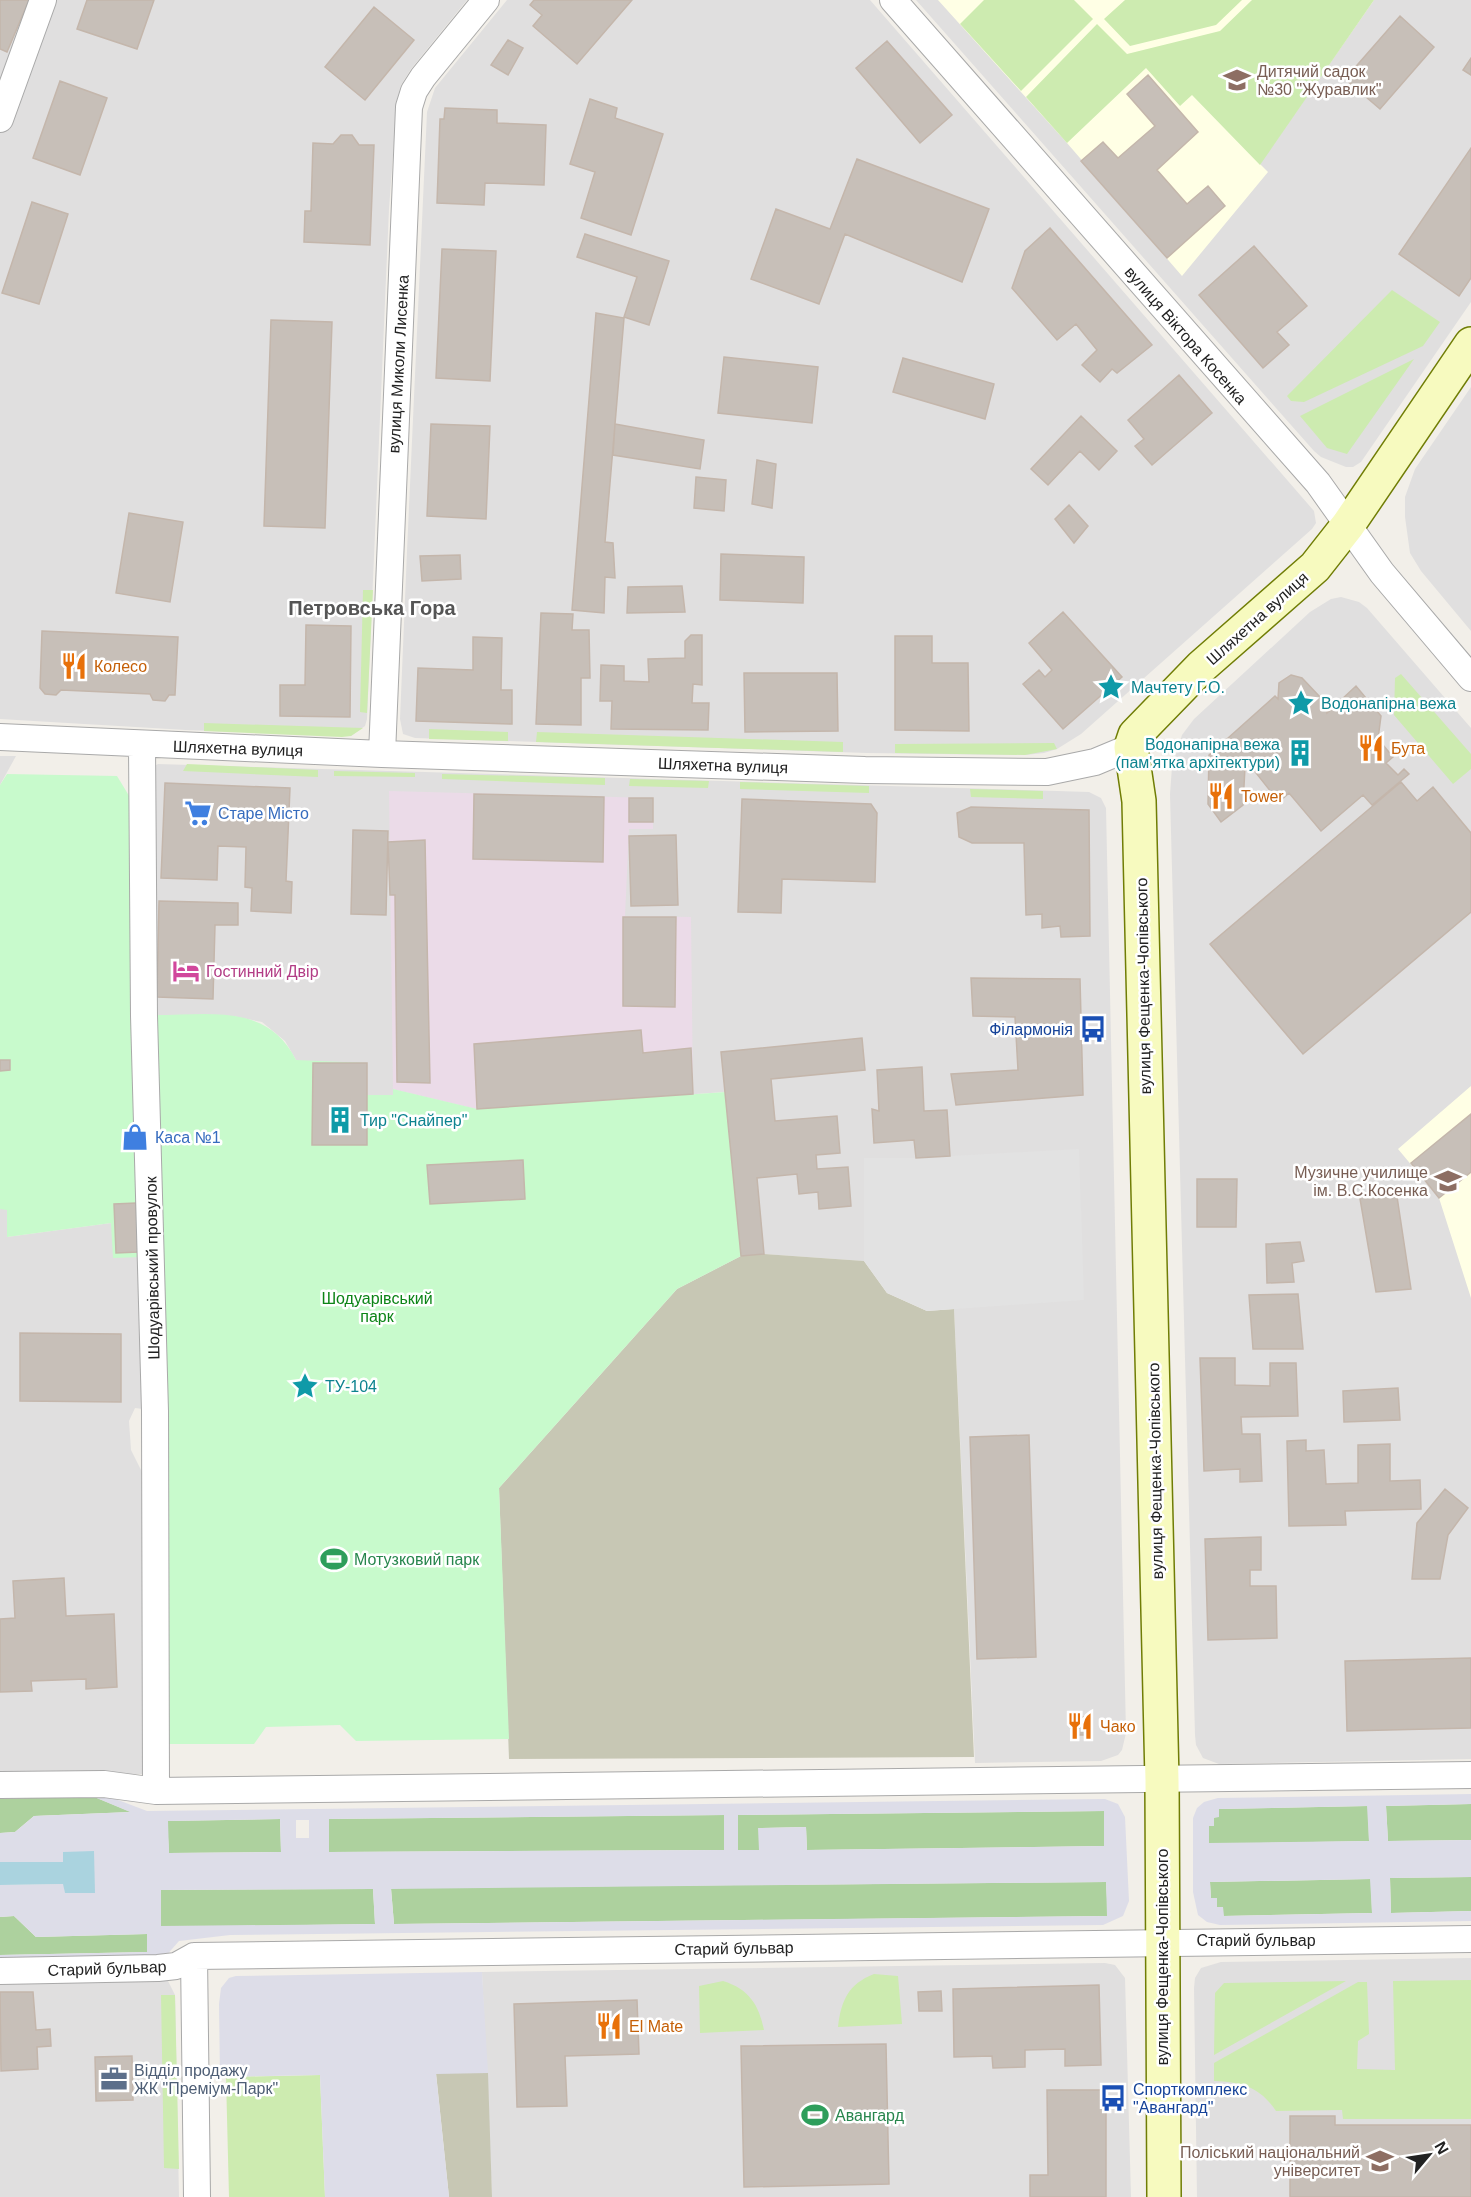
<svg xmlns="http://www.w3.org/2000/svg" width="1471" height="2197" viewBox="0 0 1471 2197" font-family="Helvetica,sans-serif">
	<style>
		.residential { fill: #e0dfdf }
		.industrial { fill: #ebdbe8 }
		.education { fill: #ffffe5 }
		.construction { fill: #c7c7b4 }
		.grass { fill: #cdebb0 }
		.forest { fill: #add19e }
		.park { fill: #c8facc }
		.parking { fill: #e2e2e2 }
		.plaza { fill: #dddde8; fill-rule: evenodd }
		.water { fill: #aad3df }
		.building { fill: #c7bfb8; stroke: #c4b6ab; stroke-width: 1.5 }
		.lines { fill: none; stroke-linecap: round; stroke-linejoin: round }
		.street-casing { stroke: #a9a9a9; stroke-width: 28 }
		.secondary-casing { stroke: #707d05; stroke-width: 36 }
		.street { stroke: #fff; stroke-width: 26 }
		.secondary { stroke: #f7fabf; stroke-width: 33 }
		.labels { text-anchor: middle; stroke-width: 5; stroke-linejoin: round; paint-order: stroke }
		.education-label { font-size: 16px; fill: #785e54; stroke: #fff; text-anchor: end }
		.street-label { font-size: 16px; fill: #222; stroke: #fff }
		.food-label { font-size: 16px; fill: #c56008; stroke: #fff; text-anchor: start }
		.culture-label { font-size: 16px; fill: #0d838f; stroke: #fff; text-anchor: start }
		.shop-label { font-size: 16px; fill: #366cbe; stroke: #fff; text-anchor: start }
		.hotel-label { font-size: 16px; fill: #b23c85; stroke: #fff; text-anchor: start }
		.transit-label { font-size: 16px; fill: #164399; stroke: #fff; text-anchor: end }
		.park-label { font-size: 16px; fill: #0c8416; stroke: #fff }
		.leisure-label { font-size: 16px; fill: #27864d; stroke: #fff; text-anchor: start }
		.service-label { font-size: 16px; fill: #4e5e75; stroke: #fff; text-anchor: start }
		.quarter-label { font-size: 20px; font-weight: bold; fill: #555; stroke: #fff }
	</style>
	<rect width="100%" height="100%" fill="#f2efe9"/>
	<path class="residential" d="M0,0H467L411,69L401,85L397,101L389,209L367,719L365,726L351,736L186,730L0,719Z
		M507,0H870L1314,511L1316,523L1312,529L1081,734L1057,749L1044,753L1025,755L867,753L415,738L403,734L400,719L407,551L427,112L435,88Z
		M916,0H1471V302L1361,462L1353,467H1346L1321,457L1314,451Z
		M1471,387V631L1421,571L1410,553L1405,517V497L1415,469Z
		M1341,597L1359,602L1367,608L1471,728V1759L1219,1764L1203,1758L1196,1745L1195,1735L1170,794L1172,767L1182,735L1194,719L1310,612L1331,599Z
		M0,756H16L0,785Z
		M158,764L1089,792L1101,798L1106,808L1126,1733L1122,1750L1118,1755L1101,1761L975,1763L954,1309L864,1261L764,1254L741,1256L725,1092L477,1109L393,1089V1095H367L296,1060L285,1041L262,1022L232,1016L150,1015L153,767Z
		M0,1209H7V1237L111,1223L142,1257L143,1409L135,1408L129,1421L131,1450L143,1474L144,1774L0,1778Z
		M1471,1958V2197H1197L1194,1988L1195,1978L1201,1968L1221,1962Z
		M1105,1963L1115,1965L1125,1978L1131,2197H492L482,1972Z
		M0,1979H167L175,1995L179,2197H0Z"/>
	<path class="industrial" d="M389,791L653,798V829H629L625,916L691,917L693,1094L477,1109L393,1089Z"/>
	<path class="education" d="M938,0H1374L1260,164L1268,172L1182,276L1067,143Z
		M1471,1086V1298L1439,1198L1398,1149Z"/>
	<path class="construction" d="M764,1254L864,1261L887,1293L927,1311L954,1309L974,1757L509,1759L499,1488L677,1289L741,1256Z
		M436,2073H488L492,2197H449Z"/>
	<path class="grass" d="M984,0H1074L1093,19L1021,91L960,24Z
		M1125,0H1242L1216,25L1130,46L1104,19Z
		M1252,0H1374L1260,165L1192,95L1180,106L1146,68L1067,143L1026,97L1097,24L1127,54L1220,31Z
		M1392,290L1440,322L1423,346L1304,402L1291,401L1287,396Z
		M1414,359L1347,454L1327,448L1300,416Z
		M363,590H373L367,713L360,712Z
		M1401,674L1471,754V769L1453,784L1394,715L1395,678Z
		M204,723L363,728L351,736L342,737L204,731Z
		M429,729L508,732V741L429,739Z
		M537,732L843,742V752L536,742Z
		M1054,743L1057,749L1025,755L895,753V744Z
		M187,764L318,770V777L183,771Z
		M334,771L415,773V777L334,776Z
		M442,774L605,778V785L442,779Z
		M630,779L709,781L708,788L629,786Z
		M740,782L869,786V793L740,789Z
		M970,789L1043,791V799L971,797Z
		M874,1974L898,1976L902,2024L838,2027C841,2001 848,1984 874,1974Z
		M1471,1980V2119H1343L1342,2110L1276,2111C1260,2087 1242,2082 1214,2081V2063L1358,1982H1367L1369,2034L1358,2041L1357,2069L1395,2070L1393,1981Z
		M723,1981C749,1989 759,2005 764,2030L700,2033L699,1986Z
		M1346,1981L1214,2055L1215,1993L1224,1983Z
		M161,1995H175L179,2169L164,2168Z
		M320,2075L325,2197H229L226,2077Z"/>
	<path class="forest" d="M92,1796L131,1812L34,1816L15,1832L0,1833V1799Z
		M1471,1804V1840L1388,1841L1386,1806Z
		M1368,1806L1369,1841L1209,1844V1826H1214V1818L1218,1809Z
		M1104,1811L1105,1846L807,1850L806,1827L759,1828V1850H738L737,1815Z
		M724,1815L725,1850L329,1852V1819Z
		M280,1819L281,1852L169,1853L167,1821Z
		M1471,1877V1911L1391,1913L1390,1878Z
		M1371,1879L1372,1913L1223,1916L1211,1899L1210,1882Z
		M1106,1882L1108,1916L394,1924L391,1888Z
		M373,1889L375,1924L161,1927L160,1890Z
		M14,1916L36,1937L147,1934V1952L0,1955V1917Z"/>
	<path class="park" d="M7,774L117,776L131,799L150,1015C205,1016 267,1001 296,1060L367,1063V1095H393V1089L477,1109L726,1092L741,1256L677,1289L499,1488L509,1739L356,1741L340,1725L266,1727L254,1744H169L165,1327L142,1257L113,1258L111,1223L7,1237V1210L0,1209V785Z"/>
	<path class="parking" d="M1079,1149L1084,1300L927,1311L887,1293L864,1261V1158H916Z"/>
	<path class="plaza" d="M97,1792L147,1811L1105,1799L1118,1804L1125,1817L1129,1901L1123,1916L1103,1925L230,1935L179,1941L165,1957L0,1963V1955L147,1952V1934L36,1937L14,1916L0,1917V1885L64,1884L65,1893L95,1892L63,1852V1862H0V1833L15,1832L34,1816L130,1812L92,1796L0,1798V1793ZM1104,1811V1846L807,1850L806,1827L758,1828L759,1850H738V1815ZM724,1815V1850L329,1852V1819ZM280,1819L281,1852L169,1853L168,1821ZM296,1820H309V1838H296ZM1106,1882L1107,1916L394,1924L391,1889ZM373,1889L375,1924L161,1926V1890Z
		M1471,1794V1804L1386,1806L1388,1841L1471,1840V1877L1390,1878L1391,1913L1471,1911V1921L1220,1925L1207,1922L1198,1915L1193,1892V1818L1197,1808L1204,1802L1218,1798ZM1367,1806L1369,1841L1209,1843V1826H1214V1818L1219,1817V1809ZM1370,1879L1372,1913L1224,1916L1223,1907H1217V1898H1211L1210,1882Z
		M482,1972L488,2073L436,2074L449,2197H325L320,2075L220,2077L219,2004L221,1988L229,1978L236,1976Z"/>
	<path class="water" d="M94,1851L95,1893H65L63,1884L0,1885V1862H63V1852Z"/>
	<path class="building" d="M0,0H29L7,52L0,49Z
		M87,0H154L137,49L77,29Z
		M534,0H632L577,64L533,26L542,15L530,5Z
		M374,7L414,40L365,100L325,67Z
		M1400,16L1434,47L1380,109L1345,79Z
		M508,40L523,48L508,75L491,65Z
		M887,41L952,115L920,143L856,68Z
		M1471,58V75L1463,70Z
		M1148,75L1198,132L1157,170L1187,204L1208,186L1225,206L1167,258L1081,161L1103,142L1118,158L1155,126L1127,94Z
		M60,81L107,98L80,175L33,158Z
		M590,99L617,108L615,118L663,134L631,235L581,218L595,172L570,164Z
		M445,108L497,110V123L546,125L544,185L485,183L484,205L437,203L440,119H444Z
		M341,135H352L359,145H374L370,245L304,242L305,211H311L313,143L333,144Z
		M1471,148V278L1459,296L1399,254Z
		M857,159L989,209L962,282L845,234L819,304L751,279L776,209L830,229Z
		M32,202L68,214L39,304L2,293Z
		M1050,228L1152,345L1117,373L1112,369L1100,382L1082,365L1097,350L1076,324L1057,340L1012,288L1025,251Z
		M585,234L669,261L649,325L624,317L637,277L577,257Z
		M1254,246L1307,306L1277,332L1289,345L1263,368L1199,295Z
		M442,249L496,251L490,381L436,378Z
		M596,313L624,318L605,542L613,543L615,578L605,577L604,613L572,610Z
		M271,320L332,322L325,528L264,526Z
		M724,357L818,367L812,423L718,413Z
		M903,358L994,384L985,419L893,392Z
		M1179,375L1212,413L1152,465L1135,446L1144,439L1128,420Z
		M1081,416L1117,451L1099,470L1080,451L1048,485L1031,469Z
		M431,424L490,426L486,519L427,516Z
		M615,424L704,440L700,469L613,455Z
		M757,460L776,464L772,508L752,504Z
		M696,477L726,480L724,511L694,508Z
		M1069,505L1088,526L1074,543L1055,519Z
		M129,513L183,522L170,602L116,593Z
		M721,554L804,557L803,603L720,600Z
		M460,555L461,579L422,581L420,556Z
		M682,586L685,612L627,613L628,587Z
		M1063,612L1122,677L1063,729L1023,684L1039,670L1045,677L1052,670L1029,643Z
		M541,613L573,614L572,630H589L590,678H581V725L536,724Z
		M306,625L351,626L350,717L280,716V685H305Z
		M42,631L178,637L175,695H169L165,701L153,700L150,694L61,690L56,695L45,694L40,688Z
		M691,635H702V685L693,684L692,703H709L708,730L611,729L612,701H600L601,665L624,666V681L649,682L648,659L685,658V641Z
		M895,636H932V663H968L969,731L895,730Z
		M473,637L502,638L501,690H512V724L416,721L418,668L473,670Z
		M744,673H837L838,731L745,732Z
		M1291,675L1302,678L1320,697L1326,705L1327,713L1356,686L1381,716L1378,739L1393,757L1386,763L1398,775L1404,769L1409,774L1372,805L1363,795L1321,831L1289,793L1279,802L1249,764L1245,767L1243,805L1221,822L1208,804L1209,755L1275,696L1278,699L1279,683Z
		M1401,782L1417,801L1433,787L1471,833V912L1303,1054L1210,944Z
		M165,783L290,788L286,881L292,882L291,913L251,911L252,888L245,887L246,847L218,846L217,880L161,878Z
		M474,794L604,797L603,862L473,859Z
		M629,798H653V822H629Z
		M742,799L871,804L877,813L875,882L782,879L781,913L738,912Z
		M971,807L1089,810L1090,936L1061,937L1060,926L1042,928V914L1026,915L1024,843H972L959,837L957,813Z
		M353,830L388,831L386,915L351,914Z
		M676,835L678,905L631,906L629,836Z
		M425,840L430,1083L397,1082L395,895H390L388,842Z
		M159,901L238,903V925H215L213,999L157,997Z
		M623,917H676L675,1007L623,1006Z
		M971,978L1080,979L1083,1095L956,1105L951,1074L1018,1070L1015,1017L973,1016Z
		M641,1030L643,1053L691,1048L693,1094L477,1109L474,1044Z
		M862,1038L865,1070L771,1079L775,1121L837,1116L840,1153L816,1155L817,1169L848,1167L851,1206L819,1209L818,1192L799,1194L797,1174L757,1178L764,1254L741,1256L721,1052Z
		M0,1060H10V1070L0,1071Z
		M313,1063H367V1145H312Z
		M922,1067L924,1111L947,1110L950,1156L916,1158L914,1140L874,1143L872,1109L879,1111L877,1070Z
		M1471,1114V1172L1439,1198L1411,1163Z
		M523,1160L525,1199L430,1204L427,1165Z
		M1197,1179H1237L1236,1227H1197Z
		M1396,1190L1411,1289L1376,1292L1359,1193Z
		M136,1203L138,1252L116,1253L114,1204Z
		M1300,1242L1304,1261L1292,1263L1294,1282L1267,1283L1266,1244Z
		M1298,1294L1303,1349H1253L1249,1295Z
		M20,1333L121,1334V1402L20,1401Z
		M1200,1358H1235V1385L1270,1386V1363H1296L1298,1416L1241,1417L1242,1434H1260L1262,1481L1240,1482V1469L1204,1471Z
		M1398,1388L1400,1420L1344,1422L1343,1391Z
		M1029,1435L1036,1657L977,1659L970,1437Z
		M1306,1440V1451L1324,1450L1326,1484L1358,1483V1445L1390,1444V1481L1420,1480L1421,1509L1345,1511L1346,1525L1289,1526L1287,1441Z
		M1445,1489L1468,1508L1448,1535L1440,1579H1412L1417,1523Z
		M1261,1537V1570H1250V1586H1276L1277,1638L1208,1640L1205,1539Z
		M64,1578L66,1616L114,1614L117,1687L86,1689V1679L31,1681L32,1691L0,1692V1619L15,1618L13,1581Z
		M1471,1658V1728L1347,1731L1345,1661Z
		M1075,1717H1086V1735H1074Z
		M1099,1985L1101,2065L1065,2066V2049L1025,2050V2067L993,2068L992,2056L954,2057L953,1989Z
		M941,1991L942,2011H919L918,1992Z
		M0,1992H33L36,2030L50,2029L51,2046L37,2047L38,2069L1,2071Z
		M637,2000L639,2054L565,2056L567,2106L517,2107L514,2004Z
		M886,2044L889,2184L744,2187L741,2046Z
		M132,2056L133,2100L96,2101L95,2057Z
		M1047,2090H1106V2197H1030V2175H1048Z
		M1290,2116H1335V2125H1471V2197H1290Z"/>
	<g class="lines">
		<defs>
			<path id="street" d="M893,0L1318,483L1382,573L1471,678
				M0,119L43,0
				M0,737L382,754L865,770L1047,772L1095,762L1131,747
				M142,745L144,1016L155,1411L156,1791
				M382,754L409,107L414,91L423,77L486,0
				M0,1785L104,1784L156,1791L1471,1775
				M194,1956L197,2197
				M0,1971L158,1968L176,1966L194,1956L1471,1939"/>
			<path id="secondary" d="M1164,2197L1162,1780L1139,801L1131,747L1135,735L1201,667L1315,567L1348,525L1471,344"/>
		</defs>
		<use href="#street" class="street-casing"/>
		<use href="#secondary" class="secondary-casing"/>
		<use href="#street" class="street"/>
		<use href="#secondary" class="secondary"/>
	</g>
	<defs>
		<symbol id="school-bare" viewBox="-9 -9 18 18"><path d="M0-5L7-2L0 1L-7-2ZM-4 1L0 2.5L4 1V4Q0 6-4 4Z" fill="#8d6e63" stroke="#fff" stroke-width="2.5" paint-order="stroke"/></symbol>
		<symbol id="restaurant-bare" viewBox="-9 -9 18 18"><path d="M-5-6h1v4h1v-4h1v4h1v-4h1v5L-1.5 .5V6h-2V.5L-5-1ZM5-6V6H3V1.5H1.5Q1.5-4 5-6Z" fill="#e8710a" stroke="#fff" stroke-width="2.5" paint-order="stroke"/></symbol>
		<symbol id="sight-bare" viewBox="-9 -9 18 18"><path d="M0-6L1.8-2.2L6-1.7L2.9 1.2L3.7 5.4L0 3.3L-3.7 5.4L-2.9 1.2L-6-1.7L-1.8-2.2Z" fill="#0f9aa8" stroke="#fff" stroke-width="2.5" paint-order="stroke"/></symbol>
		<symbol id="building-bare" viewBox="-9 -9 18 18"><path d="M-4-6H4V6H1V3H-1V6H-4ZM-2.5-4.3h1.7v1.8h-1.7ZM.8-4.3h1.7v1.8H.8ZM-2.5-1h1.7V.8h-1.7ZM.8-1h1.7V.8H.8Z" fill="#0f9aa8" stroke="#fff" stroke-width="2.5" paint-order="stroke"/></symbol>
		<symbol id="supermarket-bare" viewBox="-9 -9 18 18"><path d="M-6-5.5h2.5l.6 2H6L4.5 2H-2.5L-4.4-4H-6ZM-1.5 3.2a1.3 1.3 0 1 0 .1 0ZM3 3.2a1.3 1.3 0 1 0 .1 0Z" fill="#3f7fe0" stroke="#fff" stroke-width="2.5" paint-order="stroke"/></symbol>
		<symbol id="hotel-bare" viewBox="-9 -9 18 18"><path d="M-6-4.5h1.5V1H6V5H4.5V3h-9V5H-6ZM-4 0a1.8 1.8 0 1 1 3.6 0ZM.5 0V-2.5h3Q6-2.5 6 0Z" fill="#d1479c" stroke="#fff" stroke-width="2.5" paint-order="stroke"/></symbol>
		<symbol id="bus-bare" viewBox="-9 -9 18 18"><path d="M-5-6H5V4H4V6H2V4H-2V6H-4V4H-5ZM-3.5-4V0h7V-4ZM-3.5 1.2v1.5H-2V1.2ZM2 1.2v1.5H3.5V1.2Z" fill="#1a4fb4" stroke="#fff" stroke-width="2.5" paint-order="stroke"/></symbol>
		<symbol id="shop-bare" viewBox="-9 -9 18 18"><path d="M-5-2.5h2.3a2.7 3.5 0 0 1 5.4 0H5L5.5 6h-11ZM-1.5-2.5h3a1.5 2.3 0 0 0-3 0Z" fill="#3f7fe0" stroke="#fff" stroke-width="2.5" paint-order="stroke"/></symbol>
		<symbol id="university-bare" viewBox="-9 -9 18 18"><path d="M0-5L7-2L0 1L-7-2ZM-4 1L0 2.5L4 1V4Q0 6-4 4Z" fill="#8d6e63" stroke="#fff" stroke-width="2.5" paint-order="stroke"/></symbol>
		<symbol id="stadium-bare" viewBox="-9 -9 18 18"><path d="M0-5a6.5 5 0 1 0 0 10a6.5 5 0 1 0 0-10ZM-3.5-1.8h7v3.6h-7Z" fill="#2e9e5b" stroke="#fff" stroke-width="2.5" paint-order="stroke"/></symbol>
		<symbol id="office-bare" viewBox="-9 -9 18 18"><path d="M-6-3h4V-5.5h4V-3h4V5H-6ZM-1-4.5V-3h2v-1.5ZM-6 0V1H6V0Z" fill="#5c6f8a" stroke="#fff" stroke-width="2.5" paint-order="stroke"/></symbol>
	</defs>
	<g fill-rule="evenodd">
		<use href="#school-bare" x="1218" y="61" width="38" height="38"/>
		<use href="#restaurant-bare" x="55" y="647" width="38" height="38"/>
		<use href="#sight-bare" x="1092" y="668" width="38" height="38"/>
		<use href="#sight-bare" x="1282" y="684" width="38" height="38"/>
		<use href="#restaurant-bare" x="1352" y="729" width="38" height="38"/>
		<use href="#building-bare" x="1281" y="734" width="38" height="38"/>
		<use href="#restaurant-bare" x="1202" y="777" width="38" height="38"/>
		<use href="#supermarket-bare" x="179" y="794" width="38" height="38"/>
		<use href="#hotel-bare" x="167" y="952" width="38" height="38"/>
		<use href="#bus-bare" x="1074" y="1010" width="38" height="38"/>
		<use href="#building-bare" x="321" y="1101" width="38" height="38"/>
		<use href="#shop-bare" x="116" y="1118" width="38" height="38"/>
		<use href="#university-bare" x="1429" y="1162" width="38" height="38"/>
		<use href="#sight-bare" x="286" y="1367" width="38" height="38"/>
		<use href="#stadium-bare" x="315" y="1540" width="38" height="38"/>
		<use href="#restaurant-bare" x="1061" y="1707" width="38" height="38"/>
		<use href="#restaurant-bare" x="590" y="2007" width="38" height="38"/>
		<use href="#office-bare" x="95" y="2060" width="38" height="38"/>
		<use href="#bus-bare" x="1094" y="2079" width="38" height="38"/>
		<use href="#stadium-bare" x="796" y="2096" width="38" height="38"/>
		<use href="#university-bare" x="1361" y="2142" width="38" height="38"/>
	</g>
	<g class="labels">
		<g class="education-label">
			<text x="1257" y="77" text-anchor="start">Дитячий садок<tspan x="1257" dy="18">№30 "Журавлик"</tspan></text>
			<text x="1428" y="1178">Музичне училище<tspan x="1428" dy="18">ім. В.С.Косенка</tspan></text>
			<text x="1360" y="2158">Поліський національний<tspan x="1360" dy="18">університет</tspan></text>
		</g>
		<g class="street-label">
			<text transform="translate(1186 335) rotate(49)" y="6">вулиця Віктора Косенка</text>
			<text transform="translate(398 364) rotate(-87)" y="6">вулиця Миколи Лисенка</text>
			<text transform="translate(1257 618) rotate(-42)" y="6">Шляхетна вулиця</text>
			<text transform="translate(238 748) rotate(2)" y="6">Шляхетна вулиця</text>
			<text transform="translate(723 765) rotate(2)" y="6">Шляхетна вулиця</text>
			<text transform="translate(1143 986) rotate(-91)" y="6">вулиця Фещенка-Чопівського</text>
			<text transform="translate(152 1268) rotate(-91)" y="6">Шодуарівський провулок</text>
			<text transform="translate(1155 1471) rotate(-91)" y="6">вулиця Фещенка-Чопівського</text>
			<text x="1256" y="1946">Старий бульвар</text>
			<text transform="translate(734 1948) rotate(-1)" y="6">Старий бульвар</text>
			<text transform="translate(1162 1957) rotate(-90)" y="6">вулиця Фещенка-Чопівського</text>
			<text transform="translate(107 1968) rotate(-2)" y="6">Старий бульвар</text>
		</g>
		<g class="food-label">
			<text x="94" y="672">Колесо</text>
			<text x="1391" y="754">Бута</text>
			<text x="1241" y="802">Tower</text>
			<text x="1100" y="1732">Чако</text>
			<text x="629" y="2032">El Mate</text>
		</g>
		<g class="culture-label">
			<text x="1131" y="693">Мачтету Г.О.</text>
			<text x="1321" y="709">Водонапірна вежа</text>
			<text x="1280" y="750" text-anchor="end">Водонапірна вежа<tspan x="1280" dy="18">(пам'ятка архітектури)</tspan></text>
			<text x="360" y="1126">Тир "Снайпер"</text>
			<text x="325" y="1392">ТУ-104</text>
		</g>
		<g class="shop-label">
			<text x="218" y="819">Старе Місто</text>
			<text x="155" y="1143">Каса №1</text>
		</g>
		<g class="hotel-label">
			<text x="206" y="977">Гостинний Двір</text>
		</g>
		<g class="transit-label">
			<text x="1073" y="1035">Філармонія</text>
			<text x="1133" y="2095" text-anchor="start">Спорткомплекс<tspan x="1133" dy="18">"Авангард"</tspan></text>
		</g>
		<g class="park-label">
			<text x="377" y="1304">Шодуарівський<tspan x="377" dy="18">парк</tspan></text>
		</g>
		<g class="leisure-label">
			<text x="354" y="1565">Мотузковий парк</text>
			<text x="835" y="2121">Авангард</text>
		</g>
		<g class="service-label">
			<text x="134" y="2076">Відділ продажу<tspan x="134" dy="18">ЖК "Преміум-Парк"</tspan></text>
		</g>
		<g class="quarter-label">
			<text x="372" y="615">Петровська Гора</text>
		</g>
	</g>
	<g transform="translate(1429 2155) rotate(61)" stroke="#ffffff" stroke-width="4.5" paint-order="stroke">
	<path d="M0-4.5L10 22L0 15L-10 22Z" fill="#222222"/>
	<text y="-9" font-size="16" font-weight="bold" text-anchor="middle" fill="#222222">N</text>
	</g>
</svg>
